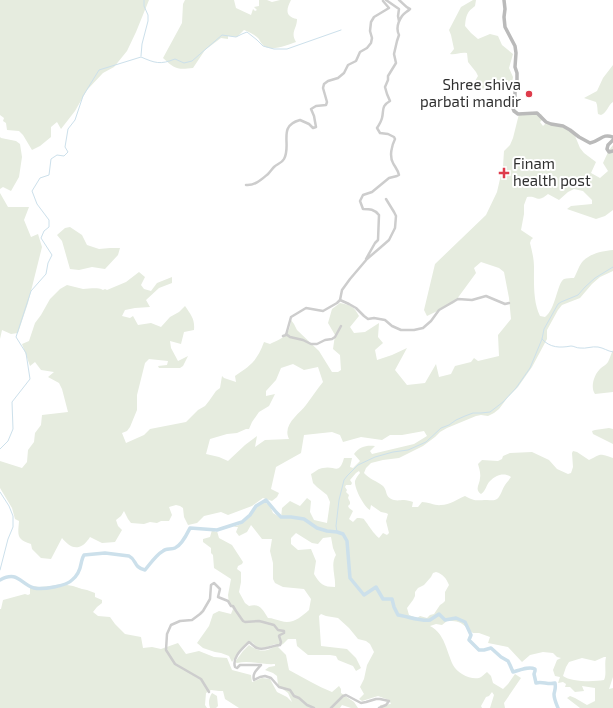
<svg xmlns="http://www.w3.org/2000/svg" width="613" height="708" viewBox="0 0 613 708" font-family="'Exo 2',sans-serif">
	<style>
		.green { fill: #e6ecdf; fill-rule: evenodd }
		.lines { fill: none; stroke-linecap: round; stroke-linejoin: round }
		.stream { stroke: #cce0eb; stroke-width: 1 }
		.river { stroke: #cce0eb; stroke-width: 3.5 }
		.minor { stroke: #cdcdcd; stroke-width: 2.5 }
		.secondary { stroke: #bababa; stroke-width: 3.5 }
		.poi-dot { fill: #de3b4b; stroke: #fff; stroke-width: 1.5 }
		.labels { text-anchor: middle; stroke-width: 4; stroke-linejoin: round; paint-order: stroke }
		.poi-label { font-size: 15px; fill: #303030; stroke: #fff; text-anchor: end }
	</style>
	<rect width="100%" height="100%" fill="#fff"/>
	<path class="green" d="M0,0H149L136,32L127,51L114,67L103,73L87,90L75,111L61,129L57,122L51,127V137L40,146L32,150L23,135L19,131L7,130L6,123L3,121L4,118L0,115Z
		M185,0H234L236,8L251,15L253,9L255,11L257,10L254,7L259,6V0H267L272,2L280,0H291C286,10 285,16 297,19C297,29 290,32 296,42C288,45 268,53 262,44C260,42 260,40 258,38C255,35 249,32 244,30L237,37L228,36V39L221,38L205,50L193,68C177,70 175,69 163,58L182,23L183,4Z
		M473,0H476L475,6C467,12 466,15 465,26L471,33L478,39L490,34L498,36L502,45L513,54L509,68L513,77L512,83L497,88L480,89L475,81L478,76L476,72L468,62L467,53C460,52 456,55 450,54L454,49L451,35L449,30L461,7Z
		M613,65V102C608,105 607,113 601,115L598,114C597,110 598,106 596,102L584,98L597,91L603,78Z
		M519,114H541L544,118L540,122L543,126L547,122L573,131L580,148L584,153L596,162L591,173L600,178L608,171L603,163L609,150L613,145V210L605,216L596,219L567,209L571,206L592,204V200L583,191L574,189L568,192L559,200L548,194C536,204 538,195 527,197L524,205V214L521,230L533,238L531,240L530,243C532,251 534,259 534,267C534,283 533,302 540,316L545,317C556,309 557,283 564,279C567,278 571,278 574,278C577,273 579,265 583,261C591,253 603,251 613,250V271L600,277L592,284L580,298L562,305L558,310L547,330V339L532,367L518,387L508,397L499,409L494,413L488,416L481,415L476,416L447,428L440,432L435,437L423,446L399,458L383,460L371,463L366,468L364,473C369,479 377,481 383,486C388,491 384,497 394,500C398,501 400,500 404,500C407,500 410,501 413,502L412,507H418L422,502C428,502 436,506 441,505C450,505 457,499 465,496C476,502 477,500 487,500C491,500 494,501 497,499C501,496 502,489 505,485C507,482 509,480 511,477C504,472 496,475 490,481C486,485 486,491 481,494C474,489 480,484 480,478C481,473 479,468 478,464L482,460L498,461L502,459L503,456L510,453L532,452L549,460L557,469L568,474L571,473L573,467L572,453L573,451L577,452L589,460C602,454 598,453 613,458V677L609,689L613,688V708H580L567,698L570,696L575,698L587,705L595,701V688L582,686L584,691L575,692L570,687H565L566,684L563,682L558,683L560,677L555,676L553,670L557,660L561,658L557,657L553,653L543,652L530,655L522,662L508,647L488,643L490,637L479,633H473C461,624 464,621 447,621L442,625L436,624L430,626C445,634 446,650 453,665C457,673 470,680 479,678C482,677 484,674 487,672L491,676L493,683L503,689L508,684L515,674L521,678L504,703L505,708H490L494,695L492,692L489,696L486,697L481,706L482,708H381L380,705L391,704L389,700L378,696L362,701L359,699L364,694L360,687L364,679L367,665L374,652L370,644L366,641L358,639L349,628L338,618L326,616L321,614L319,616L321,646L347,649L356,658L361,668L356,671L353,666L338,660L336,656L330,655H308L297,646L296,639H288L283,644L278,647L286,655L289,670C304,678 317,686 332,692L339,686L341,689V693L354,702L358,708H351L342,705L340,708H239L225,699L223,691H219L211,690L206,693L205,705L207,708H209H0V609H1L3,600L25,594L28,595L30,594V586H34L39,587L51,586L61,584L73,586L82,589L87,590L95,593V597L102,600V603L97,607L93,612L98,616L110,617L115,624L125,634L141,637L143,648L152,647L161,649L178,643L186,654L199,651L214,657L227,658L232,670L251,675L252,682L262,678L270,679L277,692L287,697L292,702L288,693L284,690L278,685L277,676L273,673L265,670L269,667L275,666V664C262,665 250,660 237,663L235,662L243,651L249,645C256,650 263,653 272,648C277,645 271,647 278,646L276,644C268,646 265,649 256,647L253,643L249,641L240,650L232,662L229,656L221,653L215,652L203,648L197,643L209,626L213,614L219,611L231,614L233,609L229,604L228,595L231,579L214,568L213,555L211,553V548L203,542V539L210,537L212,530L216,532L217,531L219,538L232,545L243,562L242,564L238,566L237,569L241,572V582L239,592L245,603L249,606C260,603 263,610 268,618C273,618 276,620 281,621C292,625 301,617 309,610L311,599L304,589L283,587L275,583L273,579V563L270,551L272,539H262L251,525L247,532L239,536L236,532L238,527H233L239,525L251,515L256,506L265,502L270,506L273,513L281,518L282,508L290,501L300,506L307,498L311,501L310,512L314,520L327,523L330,502L327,495L317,487L313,483L311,474C315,472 319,468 323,468C335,465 339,476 344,458H352L350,467L353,468L360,461L354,454C360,446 367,445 375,446L370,451L372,454L414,444L427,436L424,431L402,435H390L382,440L361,437L343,442L340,435L332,432L304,435L301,453L276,467L271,489L279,493L277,497L272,501L263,498L252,506L228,515L221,512L204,516L197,523L188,525L184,517L183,508L180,506L176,505L169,507L172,515L169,521H161L157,523L150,522L144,524L131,523L128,519L124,511L121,516L116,520L118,526L122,530L115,542L102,543L90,537C88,540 85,544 83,545C74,551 67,544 62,538L51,559L41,558L32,549L31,544C16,539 18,535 19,521L15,519L12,508L0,488V461L22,468L27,462L28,450L34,442L35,433L41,425L42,415L68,412L62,389L59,383L48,377L54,372L41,370L35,362L30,366L22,344L29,341L35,323L41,315L50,299L60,289L67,285C72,286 78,288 83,289C90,289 97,287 103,290L105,289L107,290L126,282L139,272L145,277L141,285L144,289L151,291L157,283L172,277V283L159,288L146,300L150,307L135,308L125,310L122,316L130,318L133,316L138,325L151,323L161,327L170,317L179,312L185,306C191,315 195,319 194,330L184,332L181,344L170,341L171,348L178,361L188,356L183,366L180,368H159L158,366L167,365L168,361L149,359L145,363L137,395V410L130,427L127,431L122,433L126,443L144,435L150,429L186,422L198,410L205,406L209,401L216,391L220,388L222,376L224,378L236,382L235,376C251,365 257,361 264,342L270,344C284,337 289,337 291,320L294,324L297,330L319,351L332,372H338L341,370L340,355L333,349L335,335L328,323L332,309L340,303C350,305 354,306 359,316L350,327L354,333L365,332L379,323L378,337L383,343L375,350L377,360L392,355L407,348L395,370L407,385L425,383L436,364L439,377L451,374L455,366L471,362L474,358L478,361L499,356L498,335L511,319L509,298L504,272L499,268L481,262L474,268L476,273L454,303L427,316L424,310L435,264L486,215L497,192L503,166L504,151L510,145L513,138ZM293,364L304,370L318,367L323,382C317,389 312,397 306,405C299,414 282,425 289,439L265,440L255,447L257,436L245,445L228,461L219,457L206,454L210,439L227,434L237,433L246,429H249L252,422L259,412L269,406L275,394L266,396V391L276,380L281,368ZM359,471L360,473C358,475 356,478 355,481C354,488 364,507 370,510L371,505L381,512L386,513L388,514L386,521L389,533L387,535L383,533L379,538C375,535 371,529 368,525C368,524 364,520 364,519C362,518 360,518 357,518L353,522L349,519L353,511L349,508L348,506L350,504V502L348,498L349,495L346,492L347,490L345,487L346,485H351L352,483L350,480L356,473ZM296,533L312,543L318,544L323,538L331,537L333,548L336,555C330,564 336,577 335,587C323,587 320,584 314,574L316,561L311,549L298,550L291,544V538ZM436,572C443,574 446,578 449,585L445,592V601L443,603L440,605L434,614L430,615L427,618L420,616L417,618L409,615L407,608L413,600L415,596V592L418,588L424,585L431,577L433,573ZM604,657H606C604,665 607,674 604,680C593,682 571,682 563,676L566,667L569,662L582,658L595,661Z
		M0,137L1,138L16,141L20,144L22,157L19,177L11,191L3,187L0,189Z
		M0,193L8,207H29L24,220L31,237L38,234L42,247L28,303L18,333L11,334L2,330L0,339Z
		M70,227L82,235L87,245L99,249L110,248H120L118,255L105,269L92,267L79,270L70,269L62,241L57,235L65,228Z
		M613,350V392L595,394C590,387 594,374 601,368C603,366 606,365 608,362C610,358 611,354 613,350Z
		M609,428L613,429V444L593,434L592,431L595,430Z
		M212,693L217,696L218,706L216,708H210C208,702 209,698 212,693Z"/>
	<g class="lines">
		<path class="stream" d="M141,56L142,44L148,21V15L144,6V0
			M542,339C550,348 560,348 571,346C574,346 576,348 580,348C586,349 592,346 598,347C604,348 607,351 613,352
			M0,449L8,441L13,429L12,402L30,379L26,353L16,337L31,291L46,274L48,263L52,255L41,238L44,231L49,227V220L37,204L32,191L40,178L49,175L51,159L57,155L64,156L68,152L65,147L68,129L75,120L83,96L99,70L141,57C155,63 160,65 175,59L184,63L192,61L222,35L236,37L242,34L247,32L257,40L263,46L274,49H287L341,30
			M0,492L9,506L13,516V527L8,539L0,570
			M337,532L336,526L339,500L344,480L347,476L358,465L375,457L393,452L408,450L426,442L441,428L449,425L456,420L465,416L473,413H481L490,412L503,402L516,388L530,368L542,339L544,329L558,304L561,302L578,295L585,287L595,278L613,267"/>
		<path class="river" d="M0,580C18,570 20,584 34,588C42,590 67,586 72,580C77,576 80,570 81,564C82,560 82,558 84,555L105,553L129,556C137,560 133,567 145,570C150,564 156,555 163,551C166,548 171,550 175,548C182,545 187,534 190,528L217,530L242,522L250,515L256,506L266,500L276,512L281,517H291L304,519L317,528L327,531L337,532L343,534L347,541L350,578L364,595L376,587L383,599H392L394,607L398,615C406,616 423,622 430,620C433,618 436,616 439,614L445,620L456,618L465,622L471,635L469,640L479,650H484L491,648L501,657L508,661L510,665L513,672C520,670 529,666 535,669V671L534,674L536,683C542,681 548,685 555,683C556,688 555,689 554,694C554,699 556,703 558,708"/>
		<path class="minor" d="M386,0L399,9L398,16L399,21
			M246,185C255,186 262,179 268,174C270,172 272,169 274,167C277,164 282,163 284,159C292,145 277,126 300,120L309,124L313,128L316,127L314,116L311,109L316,106L326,105L327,102L323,88L324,84L328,81L338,78L344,73L348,65L356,61L360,52L367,48L371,43L372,38L370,31L371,22L374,17L389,8L383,1V0
			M367,259H366L375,243L378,240L379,215C374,209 370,209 363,209L360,201L363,195L372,192L389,178L397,176L399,175C398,170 395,167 393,163C389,156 392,145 395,139L394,137L388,134L380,133L377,128C379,125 381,122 382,118C384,110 381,106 390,101L387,94L385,87L388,80V76L396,63L394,54L397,41L399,35C396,29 398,22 402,16C404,13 407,12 410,9C405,7 403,3 399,0
			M340,300L349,304L356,308L364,316L368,319L374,318L385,320L392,326L401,330H414L423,328L431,321L439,310L458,299L472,300L486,296L505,304L509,303
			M286,334L290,337L303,340L311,344H317L325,340L332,339L335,337L341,326
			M283,336L286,335L291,317L306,308L323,311L337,303L340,300L342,290L350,279L367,259L381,247L389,240L395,228L396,216L394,212L386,199
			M209,692L201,679L175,664L166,650L167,634L171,625L180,621L192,620L200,614L203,611L210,599L211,585L214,583L220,589L218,597L228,601L231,606H233L236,611L243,621L245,622L259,621L263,622L274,625L278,630L284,631V633L280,635L279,636L281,642L280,645C272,645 265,651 257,648C254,647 252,644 249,642C242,649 232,657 235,667L237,668L240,665H261C257,670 252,673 254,680L260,677L265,676L271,678L279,687L290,690L294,696L299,698L307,705L314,708
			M331,708L343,696L346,695L361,703L366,702L376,699H380L389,701L386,705L379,708"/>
		<path class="secondary" d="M504,0L505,9L504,17L505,27L515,46L516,53L515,67L517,73V81L515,86V96L512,106L514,111L518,114L537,113L546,122L551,124L563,126L570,130L579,137L590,143C601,141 602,133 613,137
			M613,140L608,145L607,149L609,152L613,151"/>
	</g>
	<g class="poi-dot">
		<circle cx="529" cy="94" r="4"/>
		<path d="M502 167h4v4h4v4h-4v4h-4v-4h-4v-4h4z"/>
	</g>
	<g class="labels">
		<g class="poi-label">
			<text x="521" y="90">Shree shiva<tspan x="521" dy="17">parbati mandir</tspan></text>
			<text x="513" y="169" text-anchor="start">Finam<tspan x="513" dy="17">health post</tspan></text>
		</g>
	</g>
</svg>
